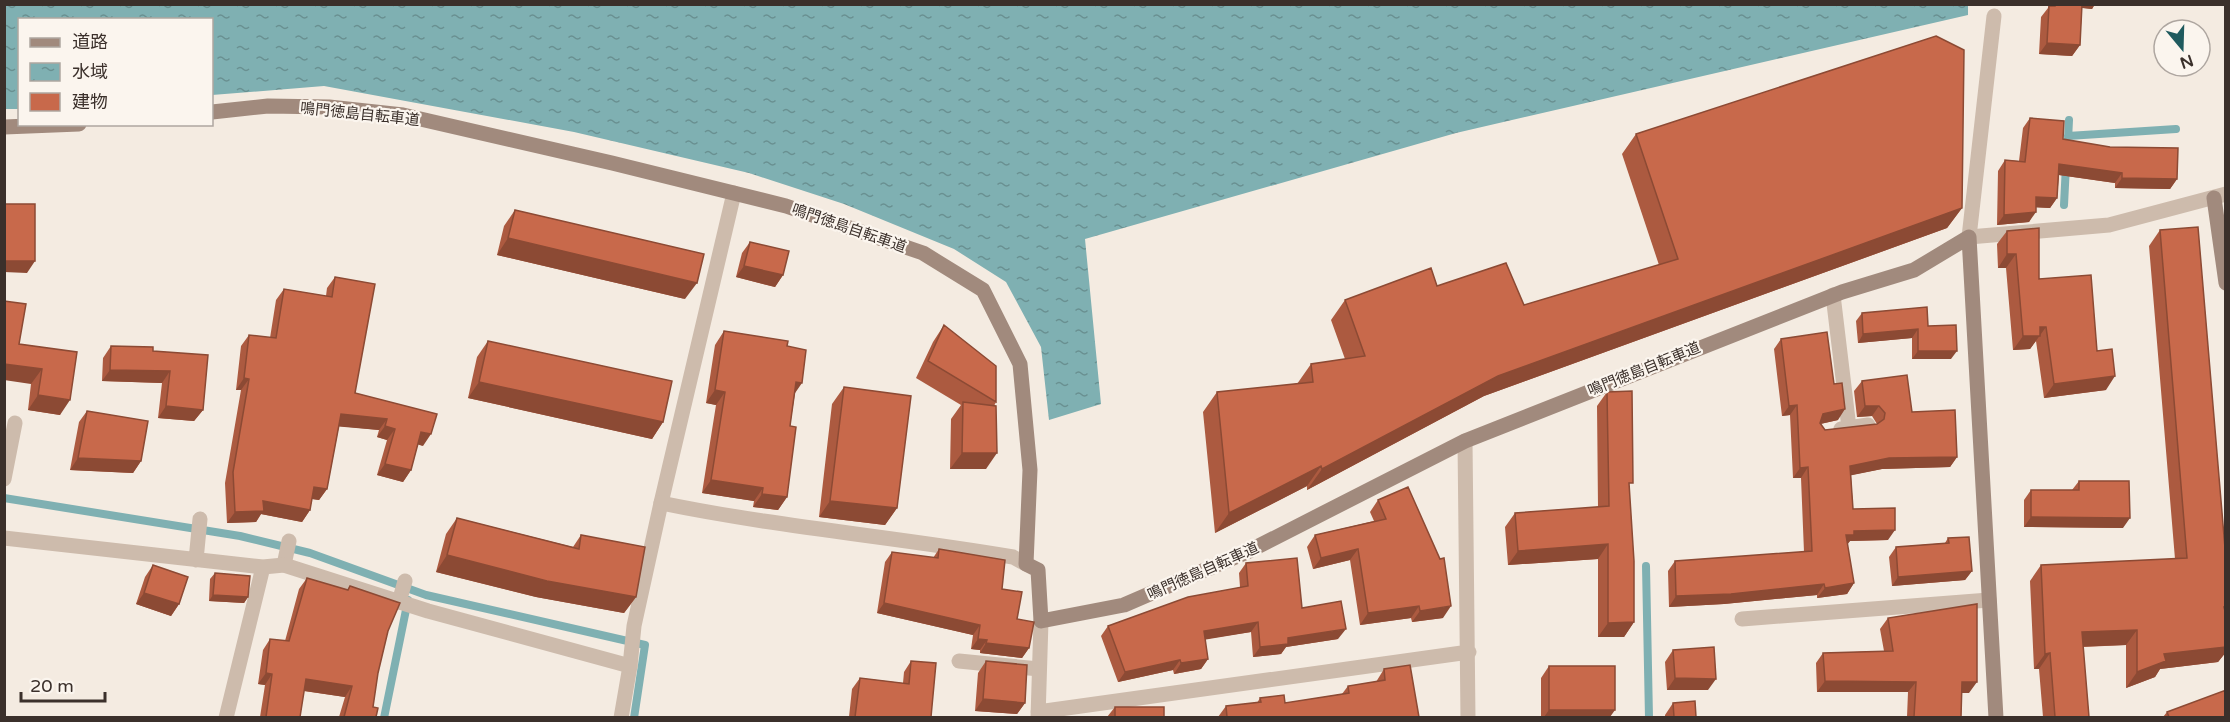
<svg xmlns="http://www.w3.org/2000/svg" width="2230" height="722" viewBox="0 0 2230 722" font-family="'Varela Round','Noto Sans JP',sans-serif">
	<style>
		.water { fill: url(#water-ripples) }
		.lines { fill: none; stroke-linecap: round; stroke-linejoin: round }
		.stream { stroke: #7fb0b2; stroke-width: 8 }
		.service { stroke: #cdbbac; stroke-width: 15 }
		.minor { stroke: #cdbbac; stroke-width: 15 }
		.tertiary { stroke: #cdbbac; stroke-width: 15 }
		.secondary { stroke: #a18a7d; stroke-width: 15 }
		.wall { fill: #ac5a40 }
		.shaded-wall { fill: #8c4a34 }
		.building { fill: #c8694b; stroke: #8c4a34; stroke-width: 1.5 }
		.labels { text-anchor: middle; stroke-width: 4.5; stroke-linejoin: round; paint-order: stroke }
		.street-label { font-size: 15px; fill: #3b302b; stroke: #fbf5ee }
	</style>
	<defs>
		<pattern id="water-ripples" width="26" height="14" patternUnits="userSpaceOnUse" patternTransform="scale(1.5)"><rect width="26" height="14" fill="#7fb0b2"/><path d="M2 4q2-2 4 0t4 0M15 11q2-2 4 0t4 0" fill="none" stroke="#699091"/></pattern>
	</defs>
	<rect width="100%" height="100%" fill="#f4ebe1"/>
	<path class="water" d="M5,4H1968V15L1456,133L1085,239L1101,404L1049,420L1041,347L1006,282L954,249L844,204L749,173L574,132L324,86L212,95V20H20L19,109H5Z"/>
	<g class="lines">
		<path class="stream" d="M2068,136L2176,129
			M2068,140L2069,120
			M2064,205L2066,165
			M4,498L240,536L310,553L426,595L645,645L634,718
			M1646,566L1649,718
			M384,718L408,600"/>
		<path class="service" d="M1833,295L1849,428
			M1841,429L1868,425
			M4,479L15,423
			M661,503L734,193
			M284,565L289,541
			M399,602L405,581
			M1742,619L1989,600
			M959,661L1039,669
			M621,718L630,666"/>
		<path class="minor" d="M1969,237L2109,225L2226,194
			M1465,441L1468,718
			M4,538L263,567L284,565L428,611L630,666L634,626L661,503C777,527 896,537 1013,557L1026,564
			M196,560L200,519
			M1038,712L1469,652
			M226,718L263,567
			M1038,718L1041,621"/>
		<path class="tertiary" d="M1969,237L1994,16"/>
		<path class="secondary" d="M212,112L268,106L329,107L403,115L612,163L786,206L923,253L983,290L1020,364L1030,470L1026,564L1038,570L1041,621L1124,605L1249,551L1465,441L1842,292L1914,270L1969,237L1996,718
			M4,127L79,124
			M2214,198L2226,283"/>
	</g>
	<path class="wall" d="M2049,4H2095L2092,9L2082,8L2080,45L2072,56L2039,54L2041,17L2048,8Z
		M2030,118L2063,139L2177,179L2170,189L2115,188V183L2059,175L2057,198L2050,208L2036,207L2029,222L1997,225L1998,171L2005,160L2019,161L2023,128Z
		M1636,134L1962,208L1947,228L1484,396L1307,490V486L1215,533L1203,412L1217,392L1297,384L1311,364L1345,359L1331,320L1345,300L1437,286L1524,305L1659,265L1622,154Z
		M515,210L685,299L497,255L504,226Z
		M2160,230L2226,560V652L2218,662L2160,669L2155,677L2126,688V645L2083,647L2089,717H2043L2039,669H2034L2030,581L2041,565L2175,559L2149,246Z
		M2007,231L2039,279L2097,351L2106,390L2044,398L2036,341L2030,349L2013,350L2006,268H1998L1997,244Z
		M750,242L783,275L775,287L736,277L742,253Z
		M335,277L355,393L423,446L418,444L411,470L403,482L377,475L387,440L377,437L379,430L339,426L327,489L319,500L312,499L310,510L302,522L261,514L256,522L227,523L225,483L241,390H236L241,346L249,335L270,338L276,300L284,289L326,296L327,288Z
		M1862,313L1928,326L1951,359H1912V338L1858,343L1856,321Z
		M944,325L996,402L994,406L986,469H950L951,419L961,405L916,378L933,342Z
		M724,331L787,346L795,393L790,426L787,497L778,510L753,507L754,501L702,493L716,405L706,403L715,345Z
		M1781,339L1838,420L1820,424L1825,430L1877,424L1872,416L1857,417L1854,391L1862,381L1912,412L1957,457L1950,467L1882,469L1851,475L1853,509L1888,540L1850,541L1847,544L1854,583L1847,594L1817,598V595L1724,604L1669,607L1668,571L1675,561L1804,552L1801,478H1793L1790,415L1782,416L1774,349Z
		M488,341L663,422L652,439L468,398L477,357Z
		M19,344L77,352L60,415L28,410L31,384Z
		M111,346L153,351L203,410L194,421L158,418L162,383L102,381L103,358Z
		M844,387L897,508L885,525L819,517L832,404Z
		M1607,392L1629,489L1634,622L1624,637H1598V559L1508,565L1505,527L1515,513L1598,507L1597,406Z
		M87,411L141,461L133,473L70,470L79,422Z
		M2079,481L2123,528L2024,527V500L2031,490H2072Z
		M1378,500L1443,618L1412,622L1411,618L1360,625L1350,560L1313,569L1307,547L1315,535L1374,521L1370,512Z
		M457,518L573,547L581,535L636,597L624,613L536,597L436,572L446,534Z
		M1948,538L1972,571L1965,580L1892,586L1889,557L1896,547L1945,543Z
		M939,549L1002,589L1017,619L1029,648L1022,658L980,653V650L971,649L973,635L877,613L885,562L892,552L933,558Z
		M1246,563L1302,608L1338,639L1286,647L1281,654L1253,657L1251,632L1205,639L1208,659L1201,669L1174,674L1173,670L1118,682L1101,636L1108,626L1240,587L1239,573Z
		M153,565L179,604L171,616L136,604L145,577Z
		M215,573L248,597L244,603L209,601L210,579Z
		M307,578L347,590L350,586L388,631L378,673L373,707L376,717H339L345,697L304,691L300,717H260L265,685L258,684L263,650L270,639L285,641L299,589Z
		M1888,618L1969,693H1962L1961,717H1907L1908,692H1817L1816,663L1823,653L1884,651L1880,629Z
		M1673,650L1708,690H1667L1665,662Z
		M911,661L931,717H849L852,689L860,678L903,683L904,672Z
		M986,661L1025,703L1017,714L975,711L978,673Z
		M1549,666L1610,717H1541V678Z
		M1384,669L1419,717H1218L1226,706L1257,703L1260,698L1285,703L1342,694L1348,686L1376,682Z
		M1673,703L1696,717H1665V715Z
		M1115,707L1164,717H1107Z
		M2167,712L2226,717H2163Z"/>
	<path class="shaded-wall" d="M2076,4H2095L2092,9L2075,7Z
		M2047,43L2080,45L2072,56L2039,54Z
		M2059,164L2122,173L2115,183L2052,174Z
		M2122,178L2177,179L2170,189L2115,188Z
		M2036,197L2057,198L2050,208L2028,207Z
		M1962,208L1947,228L1484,396L1307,490L1322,469L1498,376Z
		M2036,212L2029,222L1997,225L2004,215Z
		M508,238L697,283L685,299L497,255Z
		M2007,254H2016L2006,268H1998Z
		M4,261H35L27,273L4,272Z
		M744,266L783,275L775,287L736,277Z
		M2040,327H2046L2030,349L2013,350L2023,336Z
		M1918,329L1912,338L1858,343L1863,334Z
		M1918,351H1957L1951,359H1912Z
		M4,364L42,369L31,384L4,380Z
		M110,370L170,371L162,383L102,381Z
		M2115,376L2106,390L2044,398L2054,384Z
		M244,378L249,379L241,390H236Z
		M479,382L663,422L652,439L468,398Z
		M796,382L802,383L793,396Z
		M715,390L725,392L716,405L706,403Z
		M38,395L70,400L60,415L28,410Z
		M1797,405L1790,415L1782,416L1789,406Z
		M166,406L203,410L194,421L158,418Z
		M1865,406H1879L1872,416L1857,417Z
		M1845,409L1838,420L1816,425L1823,414Z
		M341,414L387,419L379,430L333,426Z
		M385,426L395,429L387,440L377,437Z
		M421,432L431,434L423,446L413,443Z
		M962,453H997L986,469H950Z
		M1957,457L1950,467L1882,469L1843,477L1850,466L1889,458Z
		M78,458L141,461L133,473L70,470Z
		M385,464L411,470L403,482L377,475Z
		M1321,466L1307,486L1215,533L1229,513Z
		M1808,467L1801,478H1793L1800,468Z
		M711,480L763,488L754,501L702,493Z
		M314,487L327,489L319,500L306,498Z
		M762,494L787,497L778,510L753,507Z
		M263,501L310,510L302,522L261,514L256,522L227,523L235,512Z
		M830,501L897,508L885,525L819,517Z
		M2031,517L2130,518L2123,528L2024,527Z
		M1895,530L1888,540L1850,541L1847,545L1846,535L1854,531Z
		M1608,544L1598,559L1508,565L1518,551Z
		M1358,549L1350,560L1313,569L1321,558Z
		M447,555L636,597L624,613L536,597L436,572Z
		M1972,571L1965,580L1892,586L1898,577Z
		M1854,583L1847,594L1817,598L1825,588Z
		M1824,584L1817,595L1724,604L1669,607L1676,596Z
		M144,593L179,604L171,616L136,604Z
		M213,595L248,597L244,603L209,601Z
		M884,603L980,625L973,635L877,613Z
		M1419,606L1411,618L1360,625L1368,613Z
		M1451,606L1443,618L1412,622L1420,611Z
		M1258,622L1251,632L1197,641L1204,631Z
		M1634,622L1624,637H1598L1608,623Z
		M1346,629L1338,639L1286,647L1281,654L1253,657L1260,647L1288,638Z
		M2137,630L2126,645L2071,647L2082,632Z
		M978,639L987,640L980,650L971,649Z
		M986,643L1029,648L1022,658L980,653Z
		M2226,647V652L2218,662L2160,669L2155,677L2126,688L2137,672L2164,654Z
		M2050,653L2039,669H2034L2045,654Z
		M1208,659L1201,669L1174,674L1181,663Z
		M1180,660L1173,670L1118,682L1125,672Z
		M266,673L272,674L265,685L258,684Z
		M1675,678L1716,679L1708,690H1667Z
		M306,679L352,686L345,697L298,690Z
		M1825,681L1916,682L1908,692H1817Z
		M1962,682H1977L1969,693H1955Z
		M983,699L1025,703L1017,714L975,711Z
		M1549,710H1615L1610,717H1544Z"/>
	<path class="building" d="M2055,4H2082L2080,45L2047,43L2049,6H2055Z
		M1936,36L1964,50L1962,208L1498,376L1322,469L1321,466L1229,513L1217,392L1313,382L1311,364L1365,356L1345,300L1431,268L1437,286L1506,263L1524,305L1678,259L1636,134Z
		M2030,118L2064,121L2063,139L2110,147L2178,148L2177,179L2122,178V173L2059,164L2057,198L2036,197V212L2004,215L2005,160L2025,162Z
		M4,204H35V261H4Z
		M515,210L704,254L697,283L508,238Z
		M2198,227L2226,560V607H2224L2226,615V647L2164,654L2166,661L2137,672V630L2082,632L2089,717H2055L2050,653L2045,654L2041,565L2187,558L2160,230Z
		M2039,228V279L2091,275L2097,351L2112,349L2115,376L2054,384L2046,327H2040V336H2023L2016,254H2007V231Z
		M750,242L789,251L783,275L744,266Z
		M335,277L375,284L355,393L437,414L431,434L421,432L411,470L385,464L395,429L385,426L387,419L341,414L327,489L314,487L310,510L263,501L264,511L235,512L233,472L249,379L244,378L249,335L276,338L284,289L332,297Z
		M4,301L26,304L19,344L77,352L70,400L38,395L42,369L4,364Z
		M1927,307L1928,326L1956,325L1957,351H1918V329L1863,334L1862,313Z
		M944,325L996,366V402L928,361Z
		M724,331L788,341L787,346L806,350L802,383L796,382L790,426L796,427L787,497L762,494L763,488L711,480L725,392L715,390Z
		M1827,332L1834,384L1842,383L1845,409L1823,414L1820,423L1825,430L1877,424L1884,419L1885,413L1879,406H1865L1862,381L1907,375L1912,412L1955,410L1957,457L1889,458L1850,466L1853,509L1895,508V530L1854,531V535H1846L1854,583L1825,588L1824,584L1731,594L1676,596L1675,561L1812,551L1808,467L1800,468L1797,405L1789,406L1781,339Z
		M488,341L672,381L663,422L479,382Z
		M111,346L153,347V351L208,355L203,410L166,406L170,371L110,370Z
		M844,387L911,396L897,508L830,501Z
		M1632,391L1633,483H1629L1634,561V622L1608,623V544L1518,551L1515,513L1609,506L1607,392Z
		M963,402L996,406L997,453H962Z
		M87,411L148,421L141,461L78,458Z
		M2079,481H2129L2130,518L2031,517V490H2079Z
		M1408,487L1440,559L1444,558L1451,606L1420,611L1419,606L1368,613L1358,549L1321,558L1315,535L1386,519L1378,500Z
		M457,518L579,549L581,535L645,547L636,597L547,581L447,555Z
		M1969,537L1972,571L1898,577L1896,547L1949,543L1948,538Z
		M939,549L1005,560L1002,589L1022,592L1017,619L1034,622L1029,648L986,643L987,640L978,639L980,625L884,603L892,552L938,558Z
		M1297,558L1302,608L1341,601L1346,629L1288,638V644L1260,647L1258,622L1204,631L1208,659L1181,663L1180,660L1125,672L1108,626L1188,597L1248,586L1246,563Z
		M153,565L188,577L179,604L144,593Z
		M215,573L250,576L248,597L213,595Z
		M307,578L348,590L350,586L400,603L388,631L378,673L373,707L378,708L376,717H344L352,686L306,679L300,717H266L272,674L266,673L270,639L289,641Z
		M1977,604V682H1962L1961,717H1914L1916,682L1825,681L1823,653L1893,651L1888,618Z
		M1714,647L1716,679L1675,678L1673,650Z
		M911,661L936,663L931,717H855L860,678L909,684Z
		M986,661L1027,665L1025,703L983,699Z
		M1410,665L1419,717H1227L1226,706L1261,702L1260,698L1284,695L1285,703L1349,693L1348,686L1385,680L1384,669Z
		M1549,666H1615V710H1549Z
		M2226,690V717H2169L2167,712Z
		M1695,701L1696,717H1674L1673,703Z
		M1115,707H1164V717H1115Z"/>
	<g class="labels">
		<g class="street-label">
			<text transform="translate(360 114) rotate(6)" y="5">鳴門徳島自転車道</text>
			<text transform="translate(849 228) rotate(19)" y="5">鳴門徳島自転車道</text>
			<text transform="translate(1644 369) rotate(-22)" y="5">鳴門徳島自転車道</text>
			<text transform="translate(1203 571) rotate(-24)" y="5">鳴門徳島自転車道</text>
		</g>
	</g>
	<rect width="2230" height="722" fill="none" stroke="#3b302b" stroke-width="12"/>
	<rect x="18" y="18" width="195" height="108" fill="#fbf5ee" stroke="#aea6a0" stroke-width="1.5"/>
	<rect x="30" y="38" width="30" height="9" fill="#a18a7d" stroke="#aea6a0" stroke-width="1.5"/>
	<text x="72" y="48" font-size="18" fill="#3b302b">道路</text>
	<rect x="30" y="63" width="30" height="18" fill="url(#water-ripples)" stroke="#aea6a0" stroke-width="1.5"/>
	<text x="72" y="78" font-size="18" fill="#3b302b">水域</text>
	<rect x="30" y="93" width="30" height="18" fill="#c8694b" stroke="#aea6a0" stroke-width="1.5"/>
	<text x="72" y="108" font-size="18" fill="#3b302b">建物</text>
	<g transform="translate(2182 48) rotate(161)"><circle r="28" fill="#fbf5ee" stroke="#aea6a0" stroke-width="1.5"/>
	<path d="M0-4.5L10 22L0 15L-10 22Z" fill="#1f5a5e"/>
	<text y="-9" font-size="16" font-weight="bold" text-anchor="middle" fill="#3b302b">N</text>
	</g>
	<path d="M21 692v9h84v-9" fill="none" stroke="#3b302b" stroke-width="3"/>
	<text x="30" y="692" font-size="18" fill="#3b302b" stroke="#fbf5ee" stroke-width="4.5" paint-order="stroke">20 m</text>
</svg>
